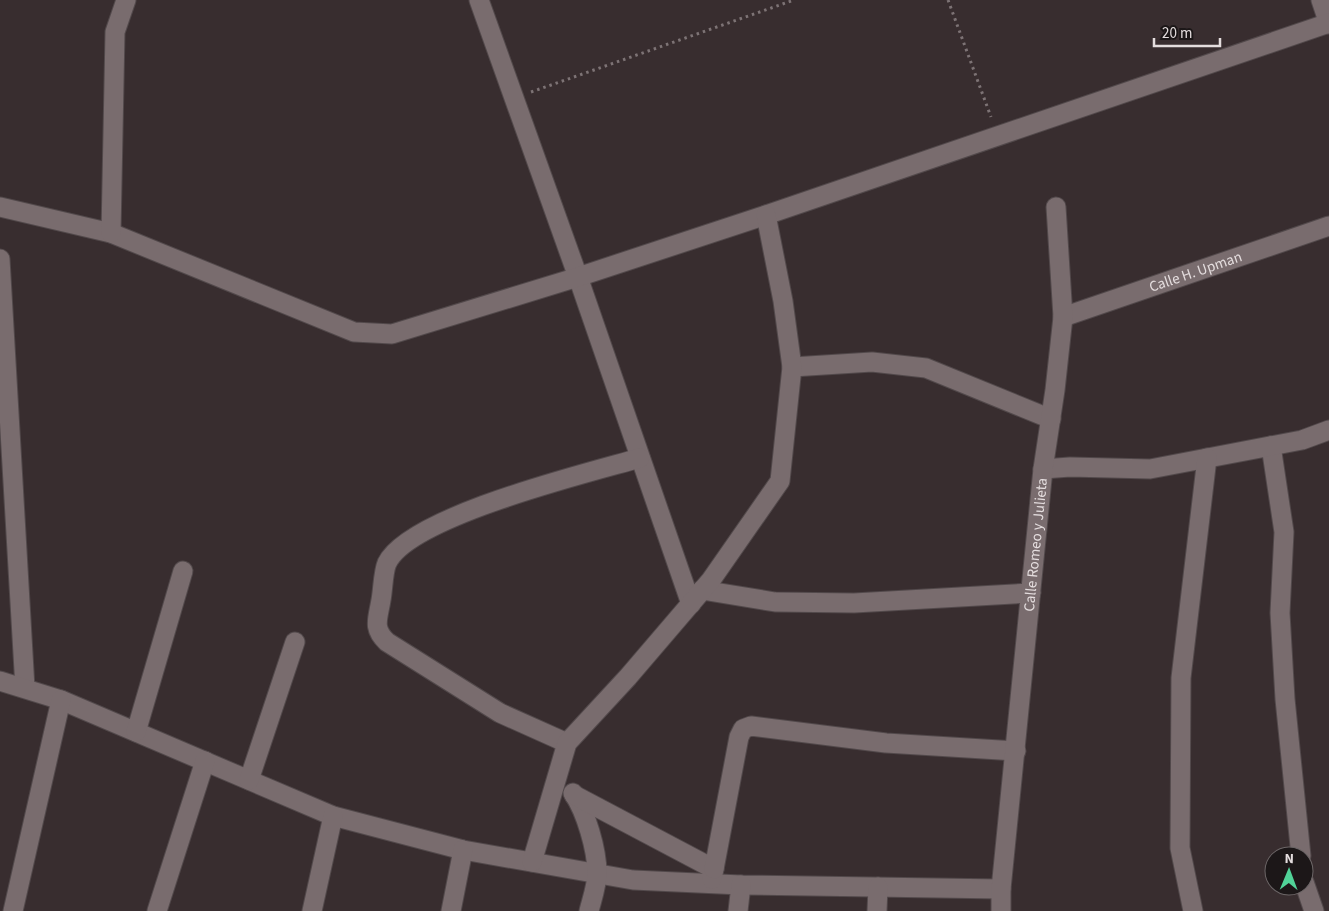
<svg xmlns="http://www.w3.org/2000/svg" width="1329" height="911" viewBox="0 0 1329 911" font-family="'Source Sans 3',sans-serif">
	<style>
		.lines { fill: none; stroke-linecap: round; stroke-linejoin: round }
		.street-casing { stroke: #52494b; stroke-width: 21 }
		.path { stroke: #7d7375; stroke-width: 3; stroke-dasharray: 2.5 4; stroke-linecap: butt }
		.street { stroke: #796c6e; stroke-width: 19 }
		.labels { text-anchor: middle; stroke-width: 5; stroke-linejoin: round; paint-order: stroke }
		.street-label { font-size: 15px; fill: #e4ddde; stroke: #1c1718 }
	</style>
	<rect width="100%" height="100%" fill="#382d2f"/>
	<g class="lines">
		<defs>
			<g id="street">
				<path d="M479,0L578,277L691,604"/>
				<path d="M1321,0L1329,24"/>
				<path d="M0,207L111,233L354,332L392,334L578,277L766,215L1329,23"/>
				<path d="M111,233L115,32L126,0"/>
				<path d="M0,259L25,688"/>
				<path id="s1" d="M1063,317L1329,226"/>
				<path d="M792,367L872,362L926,368L1051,419"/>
				<path d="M1271,446L1284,532L1280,613L1285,699L1301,856"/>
				<path d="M1043,469L1070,467L1150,469L1302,440L1329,430"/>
				<path d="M702,590L775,602L854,603L1031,593"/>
				<path d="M0,681L61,700L333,816L463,850L633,880L741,885L1001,889"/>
				<path d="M136,732L183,571"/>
				<path d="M567,743L500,713L387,642C372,628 378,619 381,600C383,590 383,572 387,563C410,516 588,473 640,458"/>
				<path d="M249,780L295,642"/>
				<path d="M573,793C586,812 597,850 597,873C597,885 592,899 589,911"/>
				<path d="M574,795L714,869L712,879"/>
				<path d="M532,862L567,743L628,677L711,580L780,481L792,367L783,301L766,215"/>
				<path d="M714,869L739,737L743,729L751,726L886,743L1016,751"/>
				<path d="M1304,882L1314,911"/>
				<path d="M13,911L61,700"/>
				<path d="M157,911L205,761"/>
				<path d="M312,911L333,816"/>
				<path d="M451,911L463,850"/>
				<path d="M738,911L741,885"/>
				<path d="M877,911L878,887"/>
				<path id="s2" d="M1001,911V889L1043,469L1055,390L1063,317L1056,207"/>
				<path d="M1193,911L1180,848L1181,678L1207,458"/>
			</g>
		</defs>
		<use href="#street" class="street-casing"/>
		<path class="path" d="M948,0L991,117
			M531,92L794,0"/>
		<use href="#street" class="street"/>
	</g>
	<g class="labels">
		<g class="street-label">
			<text dy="5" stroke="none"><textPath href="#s1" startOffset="140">Calle H. Upman</textPath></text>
			<text dy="5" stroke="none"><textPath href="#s2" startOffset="368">Calle Romeo y Julieta</textPath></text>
		</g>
	</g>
	<g transform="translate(1289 871) rotate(1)"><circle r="24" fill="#1c1718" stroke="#6c6667"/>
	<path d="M0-4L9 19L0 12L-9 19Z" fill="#51d398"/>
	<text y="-8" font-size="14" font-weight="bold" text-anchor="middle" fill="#e4ddde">N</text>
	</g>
	<path d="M1154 38v8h66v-8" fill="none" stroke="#e4ddde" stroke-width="2.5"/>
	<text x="1162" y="38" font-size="15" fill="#e4ddde" stroke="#1c1718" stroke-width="4" paint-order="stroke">20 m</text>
</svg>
